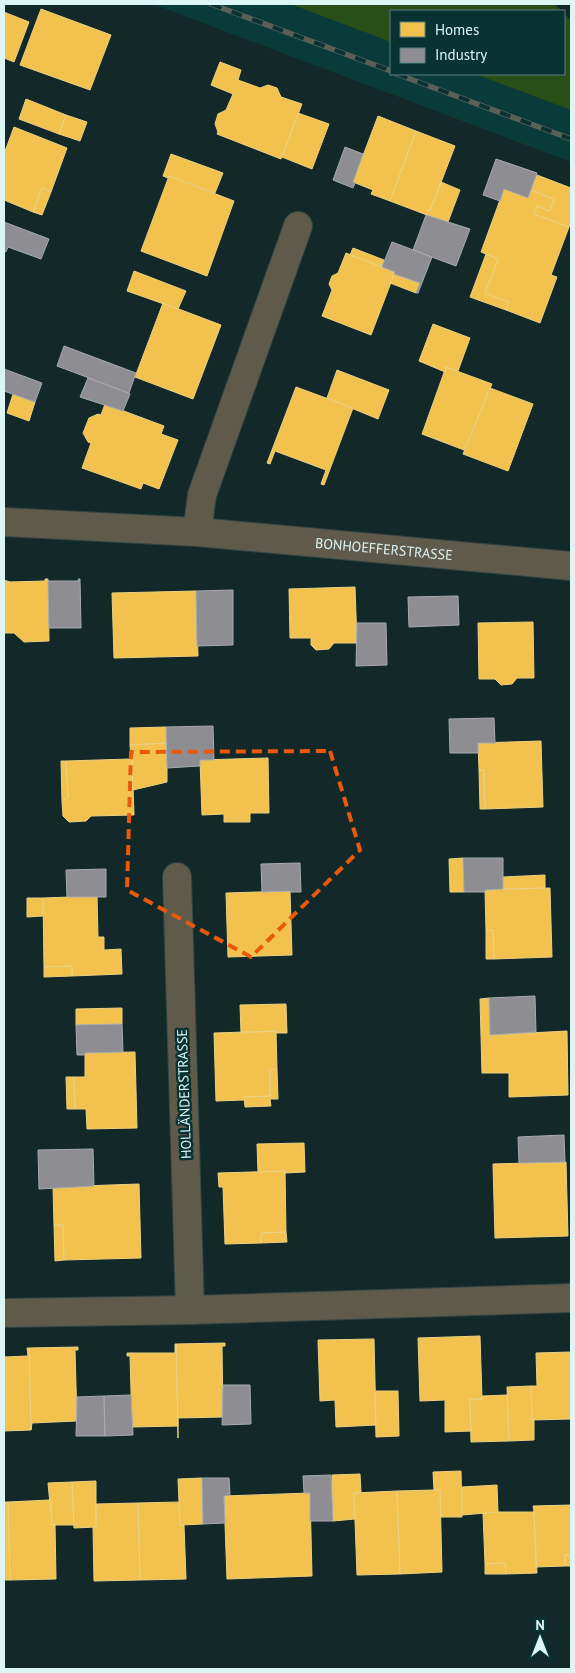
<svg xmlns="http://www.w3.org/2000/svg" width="575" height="1673" viewBox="0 0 575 1673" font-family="'PT Sans',sans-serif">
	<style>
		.built { fill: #0a3b3b }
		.green { fill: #294f18 }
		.homes { fill: #f2c14e; stroke: #ebd180 }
		.industry { fill: #8d8d92; stroke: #a5acb0 }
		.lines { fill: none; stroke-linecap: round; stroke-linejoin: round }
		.street-casing { stroke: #314444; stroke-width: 30 }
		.street { stroke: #605a4a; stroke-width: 28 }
		.rail-casing { stroke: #5b6057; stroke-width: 5.5 }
		.rail { stroke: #093233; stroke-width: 4; stroke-dasharray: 11; stroke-linecap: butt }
		.marked { fill: none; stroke: #e8590c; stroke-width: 4; stroke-dasharray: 10 6; stroke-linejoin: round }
		.labels { text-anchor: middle; stroke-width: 5; stroke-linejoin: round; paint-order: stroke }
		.street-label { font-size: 14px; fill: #dcf6f6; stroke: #093233 }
	</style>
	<rect width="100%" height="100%" fill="#132929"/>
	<path class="built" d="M153,4H290L391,42V74H475L571,110V162Z"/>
	<path class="green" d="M290,4H554L562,11H391V42Z
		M564,13L571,21V110L475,74H564Z"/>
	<path class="homes" d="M41,9L111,35L90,90L20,65Z
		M4,12L29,22L14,62L4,58Z
		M220,62L241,70L238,80L260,88L268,85L277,88L281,97L302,104L281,159L217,134L218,132L215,124L218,114L226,110L233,94L211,85Z
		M26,99L66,115L59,134L19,119Z
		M298,113L329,124L312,169L282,157Z
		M66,115L87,122L80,141L59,134Z
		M378,116L416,131L390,201L371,194L373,190L353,182Z
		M14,127L67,148L51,192L42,188L33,212L4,200V154Z
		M416,131L455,146L430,211L428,210L427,215L390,201Z
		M171,154L223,173L215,193L169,176L168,178L163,176Z
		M537,175L571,188V221L569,227L534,214L537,206L550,211L554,199L531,190Z
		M169,176L234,201L207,276L141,251Z
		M441,182L460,190L448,222L427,215L428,210L430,211Z
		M42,188L51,192L42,215L33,212Z
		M504,189L528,198L531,190L554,199L550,211L537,206L534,214L569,227L551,275L557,277L540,323L506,310L509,302L485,293L498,259L481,252Z
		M353,248L384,260L382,267L350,255Z
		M346,253L395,272L371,335L322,316L332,290L329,284L332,276L338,273Z
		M486,254L498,259L485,293L509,302L506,310L470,297Z
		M134,271L186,291L178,309L127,291Z
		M394,274L420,283L416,293L390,283Z
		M163,303L221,325L193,399L135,377Z
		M433,324L470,338L458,371L446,367L445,372L419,361Z
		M446,367L492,384L464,450L422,434Z
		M337,370L389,390L378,419L327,398Z
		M296,387L353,408L324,485L321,484L326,470L275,451L270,464L267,463Z
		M490,388L533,404L508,471L463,454Z
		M13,394L35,402L29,421L7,413Z
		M105,404L164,426L161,434L178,440L159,489L143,483L141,489L82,468L91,443L88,442L83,433L89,418L98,414L101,415Z
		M45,579H48L49,641L24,642L14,633H4V580L10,582L45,581Z
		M355,587L357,643H334L329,649L316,650L311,645V638H290L289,589Z
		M196,591L198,656L114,658L112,593Z
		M533,622L534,678H517L512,684L501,685L495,679H479L478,623Z
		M166,727L167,743L130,745V728Z
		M541,741L543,807L485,809L484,770H479L478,743Z
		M167,743V782L133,790L130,745Z
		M268,758L269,813H250V822H224V814L202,815L200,760Z
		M130,759H132L134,815L91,816L86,821L69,822L63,816L62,802L68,797L66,761Z
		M61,761H66L68,797L62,802Z
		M479,770H484L485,809H480Z
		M463,858L464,892H450L449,859Z
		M545,875V888L503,889V877Z
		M550,888L552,957L494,959L493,930L486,931L485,890Z
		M290,891L292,955L228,957L226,893Z
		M97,896L98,937H104V950L121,949L122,974L72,976V966L44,967L43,898Z
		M27,898H43V916L27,917Z
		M493,930L494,959H486V931Z
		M72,966V976L44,977V967Z
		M489,998L490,1035L567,1031L568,1095L509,1097V1073H482L480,999Z
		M286,1004L287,1033H276V1031L241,1033L240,1005Z
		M122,1008V1024L76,1025V1009Z
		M276,1031L277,1069L270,1070V1096L244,1097V1100L216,1101L214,1033Z
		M135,1052L137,1128L87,1129L86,1109H75L74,1077H85V1053Z
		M277,1069L278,1099H270L271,1106L245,1107L244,1097L270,1096V1070Z
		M66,1077H74L75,1109H67Z
		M304,1143L305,1172L285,1173V1171L258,1172L257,1144Z
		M566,1162L568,1236L495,1238L493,1164Z
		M285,1171L286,1232L261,1233V1243L225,1244L223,1187H219L218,1173Z
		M139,1184L141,1258L64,1260L63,1225H54L53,1187Z
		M54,1225H63L64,1260L55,1261Z
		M286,1232L287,1242L261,1243V1233Z
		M480,1336L482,1399H470L471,1431L445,1432V1400L420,1401L418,1338Z
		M374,1339L376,1425L336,1427L335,1400L320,1401L318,1340Z
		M225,1343V1346H222L223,1417L178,1418V1438L176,1344Z
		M175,1344H176L178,1426L132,1427L130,1356H127V1353H175Z
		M78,1347V1350H75L77,1421L32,1423L31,1430L29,1348Z
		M27,1348H29L31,1430L4,1431V1357L28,1356Z
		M571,1352V1419L532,1420L531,1386H537L536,1353Z
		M531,1386L532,1420H534V1440L509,1441L507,1387Z
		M376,1391H398L399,1436L376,1437L375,1399Z
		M507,1395L509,1441L471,1442L470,1399H482V1396Z
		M461,1471L462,1517H441L440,1490H434L433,1472Z
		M360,1474L361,1492L354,1493L355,1519L333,1521L332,1475Z
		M202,1478L203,1524L180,1525L178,1479Z
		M96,1481V1527L74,1528L72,1482Z
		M72,1482L74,1525H52L48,1483Z
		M497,1485L498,1512L462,1515V1487Z
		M434,1490H440L442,1572L400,1574L397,1491Z
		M397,1491L400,1574L357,1575L354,1493Z
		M310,1493L312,1576L227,1579L224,1496Z
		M49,1500H51L52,1525L55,1524L56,1579L10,1580L8,1502Z
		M4,1502H8L10,1580H4Z
		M179,1502L180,1525H184L186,1579L140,1580L138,1503Z
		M138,1503L140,1580L94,1581L93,1527H96V1504Z
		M571,1505V1555H565V1566L536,1567L534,1512L533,1506Z
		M498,1512H534L537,1573L506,1574L505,1563L485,1564L483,1513Z
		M565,1555H571V1566H565Z
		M505,1563L506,1574H485V1564Z"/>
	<path class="industry" d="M345,147L363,154L353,182L355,183L353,188L333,180Z
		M496,159L537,173L528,198L504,189L500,201L483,195Z
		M426,215L470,229L456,266L413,250Z
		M4,222L49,239L41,259L8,247L6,252L4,251Z
		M392,242L432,257L418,293H416L420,283L394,274L395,272L382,267Z
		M64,346L136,373L129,393L57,366Z
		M4,369L42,383L35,402L4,391Z
		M88,378L130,394L123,411L80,397Z
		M78,579H80L81,628H49L48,581H79Z
		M233,590V645L197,646L196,591Z
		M458,596L459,625L409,627L408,597Z
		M357,623H386L387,665L356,666Z
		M494,718L495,743H478V753H450L449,719Z
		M213,726L214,760H200V766L167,768L166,727Z
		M463,858H503V889L485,890V892H464Z
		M300,863L301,892H290V891L262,892L261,864Z
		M106,869V897H67L66,870Z
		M535,996L536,1032L490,1035L489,998Z
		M122,1024L123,1052L85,1053V1055H77L76,1025Z
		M564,1135L565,1162L519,1163L518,1137Z
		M93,1149L94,1186L39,1189L38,1150Z
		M223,1385H250L251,1424L222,1425Z
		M131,1395L133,1435L105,1436L104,1396Z
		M104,1396L105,1436H76L77,1397Z
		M331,1475L333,1521H310V1493H304L303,1476Z
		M202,1478H229L230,1495L224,1496L225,1523L203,1524Z"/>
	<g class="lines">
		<defs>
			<g id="street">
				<path id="s1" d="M4,522L197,532L571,566"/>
				<path d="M197,532L202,495L298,226"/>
				<path d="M190,1310L571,1298"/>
				<path d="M4,1313L190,1310L177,877"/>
			</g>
		</defs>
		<use href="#street" class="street-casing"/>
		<use href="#street" class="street"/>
		<defs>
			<path id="rail" d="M211,4L391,71
				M397,74L571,139"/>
		</defs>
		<use href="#rail" class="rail-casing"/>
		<use href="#rail" class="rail"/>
	</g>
	<path class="marked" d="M330,751L360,850L251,957L127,890L131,752Z"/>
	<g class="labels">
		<g class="street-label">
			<text dy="5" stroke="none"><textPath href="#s1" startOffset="381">BONHOEFFERSTRASSE</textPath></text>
			<text transform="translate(184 1094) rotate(-92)" y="5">HOLLÄNDERSTRASSE</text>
		</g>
	</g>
	<rect width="575" height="1673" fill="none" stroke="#dcf6f6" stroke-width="10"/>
	<rect x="390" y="10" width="175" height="65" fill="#093233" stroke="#5d8081"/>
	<rect x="400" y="22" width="25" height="15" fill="#f2c14e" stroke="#5d8081"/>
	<text x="435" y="35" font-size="15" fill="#dcf6f6">Homes</text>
	<rect x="400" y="48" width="25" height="15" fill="#8d8d92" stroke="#5d8081"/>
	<text x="435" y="60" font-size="15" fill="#dcf6f6">Industry</text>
	<g transform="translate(540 1638)" stroke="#093233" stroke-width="4" paint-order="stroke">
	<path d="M0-4L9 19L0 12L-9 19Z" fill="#dcf6f6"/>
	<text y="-8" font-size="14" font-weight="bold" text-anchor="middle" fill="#dcf6f6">N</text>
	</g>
</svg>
